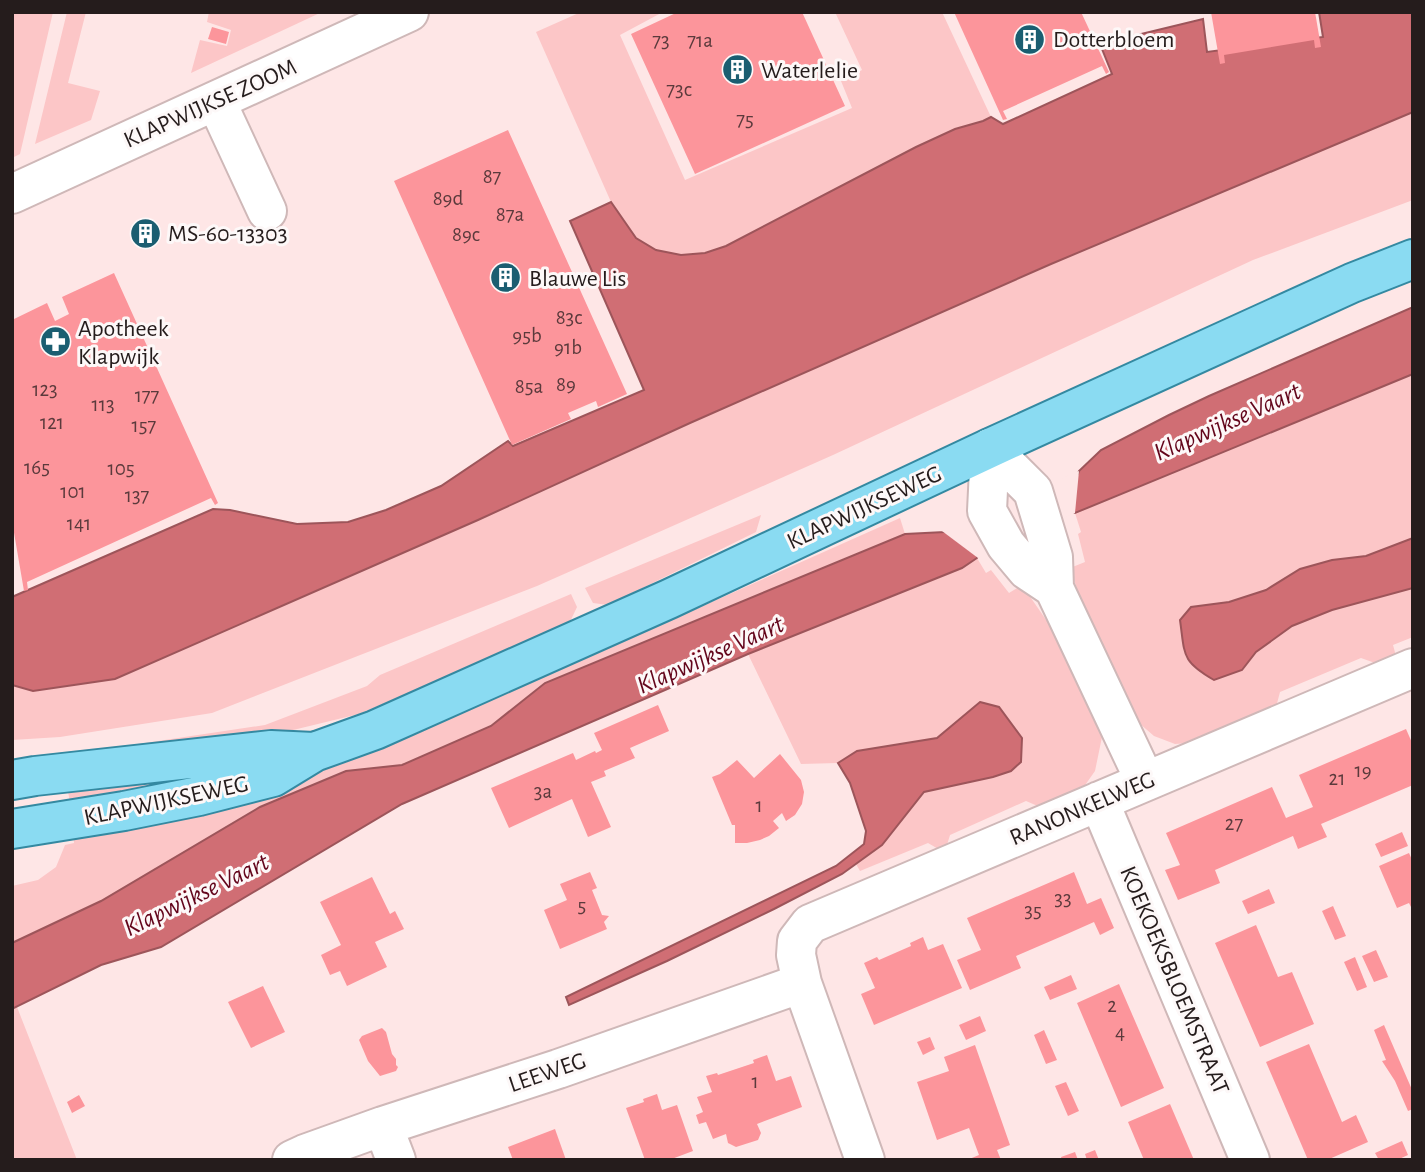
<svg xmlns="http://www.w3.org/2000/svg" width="1425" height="1172" viewBox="0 0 1425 1172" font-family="'Alegreya Sans',sans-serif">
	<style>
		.green { fill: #fcc6c7 }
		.water { fill: #d06e74; stroke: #9d555a; stroke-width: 2 }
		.pier { fill: #fee6e6 }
		.building { fill: #fc959b }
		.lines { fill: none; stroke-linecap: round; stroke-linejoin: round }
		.minor-casing { stroke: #cfb8b8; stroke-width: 42 }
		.major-casing { stroke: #3489a1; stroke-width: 42 }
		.minor { stroke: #fff; stroke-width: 38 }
		.major { stroke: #8adbf2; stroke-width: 38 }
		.labels { text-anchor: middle; stroke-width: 6; stroke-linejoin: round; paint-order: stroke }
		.number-label { font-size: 21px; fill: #5b3a3c }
		.poi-label { font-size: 24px; fill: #251c1c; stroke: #fdf8f8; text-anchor: start }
		.street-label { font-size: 24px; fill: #251c1c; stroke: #fdf8f8 }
		.water-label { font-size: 26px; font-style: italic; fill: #63051b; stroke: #fdf8f8 }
	</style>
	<rect width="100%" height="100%" fill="#fee6e6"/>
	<path class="green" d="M12,12H53L20,154L12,158Z
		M67,12H86L68,83L100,91L91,120L35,144Z
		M209,12H322L191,73L200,40L227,46L231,30L207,22Z
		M581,12H663L620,35L685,180L852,108L841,81L862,70L835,12H942L991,117L983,121L955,129L916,147L726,246L705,253L681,255L656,250L636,238L611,202L536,32Z
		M1413,112V200L1253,260L833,455L537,586L212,713L60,737L12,740V685L33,691L115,679L478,520L690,423L1051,264Z
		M1413,374V538L1366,556L1332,560L1300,569L1266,590L1229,602L1191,607L1180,620L1184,648L1242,670L1256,652L1292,626L1332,610L1413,588V637L1393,645L1396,656L1375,663L1361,658L1280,692L1275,711L1203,742L1175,744L1154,736L1132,717L1079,595L1070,568L1085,562L1078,534L1081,532L1075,513Z
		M761,515L756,532L608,605L593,603L585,588Z
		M900,518L905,534L545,683L491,726L402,765L346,771L260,807L101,901L12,943V886L38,880L56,867L65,845L74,843L73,832L239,804L420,732Z
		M977,558L986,573L991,570L1009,593L1022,585L1051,627L1079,681L1102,737L1095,771L1076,798L1047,810L1026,801L950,835L946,848L940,850L928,843L860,871L856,864L882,845L924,792L993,777L1011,771L980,702L937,738L857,751L838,763L801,764L748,654L962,568Z
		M571,594L577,607L568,626L359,714L248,741L65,755L265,725L367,686L380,675Z
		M270,759L71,808L67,786Z
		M17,1007L77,1160H12V1009Z"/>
	<path class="water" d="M1319,12H1413V112L1051,264L690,423L478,520L115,679L33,691L12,685V597L213,509L230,510L297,524L348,522L386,510L441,486L508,441L513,446L644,390L570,221L611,202L636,238L656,250L681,255L705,253L726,246L916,147L955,129L983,121L991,117L1003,124L1112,74L1100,44L1203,19L1207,52L1323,37Z
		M1413,307V374L1075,513L1073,512L978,554L977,558L962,568L748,654L402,804L161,947L101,965L12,1009V943L101,901L260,807L346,771L402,765L491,726L545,683L905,534L945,532L1078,474L1079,471L1101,450L1169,415L1209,396Z
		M1413,538V588L1332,610L1292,626L1256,652L1242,670L1214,680C1181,661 1185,655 1180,620L1191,607L1229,602L1266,590L1300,569L1332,560L1366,556Z
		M980,702L999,707L1022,738L1021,762L1011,771L993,777L924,792L882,845L842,874L774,909L667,961L569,1005L566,997L836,866L864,844L866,831L850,783L838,763L857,751L937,738Z"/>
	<path class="pier" d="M1079,471L1075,513L978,558L942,531Z"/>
	<path class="building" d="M678,12H802L845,106L695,174L631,34Z
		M954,12H1081L1109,72L1106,74L1102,66L1003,111L1007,119L1003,120Z
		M1211,12H1315L1321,47L1315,48L1314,40L1224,55L1225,63L1220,64Z
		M212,27L229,32L226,44L208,39Z
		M508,130L627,394L598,407L596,401L568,413L571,419L512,445L394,181Z
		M147,221L155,239L144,245L135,227Z
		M114,273L218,503L215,505L211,498L27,582L28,590L24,591L12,521V320L47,303L55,321L69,314L62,297Z
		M658,705L669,731L630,748L635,758L604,771L606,776L591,782L611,827L588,837L572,799L509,828L491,788L573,753L576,760L595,751L596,753L602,750L594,733Z
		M1406,729L1413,745V785L1321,824L1327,837L1298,849L1293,836L1215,870L1220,883L1178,900L1165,870L1180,865L1166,833L1272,787L1286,818L1313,807L1299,775Z
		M780,754L801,780L804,792L802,804L795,815L786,821L782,813L773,821L779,828L769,836L760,840L747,843H735V825H732L712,777L720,774L737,760L754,778Z
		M1402,832L1408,846L1381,857L1375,844Z
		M1409,853L1413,862V911L1409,903L1397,908L1379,866Z
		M590,872L597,888L592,890L602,915L609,916L604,922L607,929L560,949L544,910L567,900L560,884Z
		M1074,872L1087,904L1101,898L1114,928L1100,935L1094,922L1067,934L1016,956L1021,968L970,990L957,960L981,950L967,918Z
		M372,877L390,914L395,911L404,929L375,942L387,967L347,986L340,971L330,975L321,955L341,945L320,902Z
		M1269,889L1275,903L1248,914L1242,901Z
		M1333,906L1346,936L1335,940L1322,911Z
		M1256,925L1278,977L1292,972L1314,1024L1260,1047L1215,943Z
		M923,937L928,950L943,944L962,988L874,1025L861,994L875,988L864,963L877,957L879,960L911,946L910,943Z
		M1376,950L1388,977L1374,982L1362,956Z
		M1355,957L1367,987L1357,991L1344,962Z
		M1071,975L1077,989L1050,1000L1044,987Z
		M1119,984L1164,1088L1121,1107L1077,1003Z
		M263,986L285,1032L251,1048L228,1002Z
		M980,1016L986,1031L966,1040L959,1025Z
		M1384,1025L1413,1092V1109L1408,1111L1395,1081L1382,1061L1386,1060L1374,1030Z
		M382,1028L386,1032L392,1054L396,1059V1065L398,1067L396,1071L380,1076L368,1061L359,1040L362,1036Z
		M1044,1030L1057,1060L1046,1064L1034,1035Z
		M930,1037L935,1049L923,1055L917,1042Z
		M1309,1044L1342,1122L1356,1115L1368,1142L1327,1160H1308L1266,1062Z
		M975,1045L1010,1145L997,1150L1001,1160H967L979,1155L969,1128L937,1140L917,1082L949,1071L944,1057Z
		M767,1055L776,1081L791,1076L802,1107L757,1124L761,1133L758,1140L736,1147L728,1143L726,1134L713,1139L706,1122L699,1124L696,1115L703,1112L697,1097L712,1092L706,1076L717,1073L718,1075L754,1063L753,1060Z
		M1066,1082L1079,1111L1068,1116L1055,1086Z
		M657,1094L662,1110L677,1105L693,1151L669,1160H645L626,1108L644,1102L643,1099Z
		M79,1095L85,1106L72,1113L67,1102Z
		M1170,1104L1194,1160H1144L1128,1122Z
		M555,1129L566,1160H513L508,1147Z
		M1402,1141L1408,1155L1397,1160H1379L1375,1153Z
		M1095,1150L1099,1160H1087L1085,1154Z
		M1075,1152L1078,1160H1062L1061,1157Z"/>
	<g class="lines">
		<defs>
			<path id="minor" d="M216,101L267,211
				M12,194L409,12
				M990,448L1033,491L1053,557L1054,588L1145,781
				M990,448L987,511L1006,545L1027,570L1054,588
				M1099,801L1250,1160
				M383,1126L396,1160
				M292,1160L305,1154L383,1126L558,1069L802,983
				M865,1160L802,983L796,955L797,941L810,924L1413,668"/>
			<path id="major" d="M12,780L35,776L271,750L314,752
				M12,829L124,811L199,796L273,777L314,752L375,730L669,599L990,448L1352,283L1413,259"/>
		</defs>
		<use href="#minor" class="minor-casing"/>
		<use href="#major" class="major-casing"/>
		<use href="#minor" class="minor"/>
		<use href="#major" class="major"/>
	</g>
	<defs>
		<symbol id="building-disc" viewBox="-11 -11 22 22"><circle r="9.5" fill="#1b5e71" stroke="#fdf8f8"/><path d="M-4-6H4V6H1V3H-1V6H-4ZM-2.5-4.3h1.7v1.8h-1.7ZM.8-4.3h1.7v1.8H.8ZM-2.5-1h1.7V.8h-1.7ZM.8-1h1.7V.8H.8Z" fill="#fff"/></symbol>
		<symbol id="pharmacy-disc" viewBox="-11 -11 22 22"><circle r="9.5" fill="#1b5e71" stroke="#fdf8f8"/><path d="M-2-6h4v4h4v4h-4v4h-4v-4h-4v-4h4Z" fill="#fff"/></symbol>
	</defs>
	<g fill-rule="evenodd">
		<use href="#building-disc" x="1012" y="22" width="35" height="35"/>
		<use href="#building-disc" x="720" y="52" width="35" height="35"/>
		<use href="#building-disc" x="128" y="216" width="35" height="35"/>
		<use href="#building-disc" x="488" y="260" width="35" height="35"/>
		<use href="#pharmacy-disc" x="38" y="324" width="35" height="35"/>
	</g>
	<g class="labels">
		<g class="number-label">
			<text x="661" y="47">73</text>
			<text x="700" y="47">71a</text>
			<text x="679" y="96">73c</text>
			<text x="745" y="126">75</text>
			<text x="492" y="183">87</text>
			<text x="448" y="205">89d</text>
			<text x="510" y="221">87a</text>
			<text x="466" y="241">89c</text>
			<text x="569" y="324">83c</text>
			<text x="527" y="342">95b</text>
			<text x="568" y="354">91b</text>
			<text x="566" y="391">89</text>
			<text x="529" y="393">85a</text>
			<text x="45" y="396">123</text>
			<text x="147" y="402">177</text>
			<text x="103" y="411">113</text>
			<text x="52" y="429">121</text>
			<text x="144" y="432">157</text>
			<text x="37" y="474">165</text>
			<text x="121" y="475">105</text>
			<text x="73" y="498">101</text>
			<text x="137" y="502">137</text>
			<text x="79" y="530">141</text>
			<text x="1363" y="777">19</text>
			<text x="1337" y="785">21</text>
			<text x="543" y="798">3a</text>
			<text x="759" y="812">1</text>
			<text x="1234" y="830">27</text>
			<text x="1063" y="905">33</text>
			<text x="582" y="912">5</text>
			<text x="1033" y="917">35</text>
			<text x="1112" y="1012">2</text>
			<text x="1120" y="1039">4</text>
			<text x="755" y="1088">1</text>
		</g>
		<g class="poi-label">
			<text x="1053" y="47">Dotterbloem</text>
			<text x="761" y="78">Waterlelie</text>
			<text x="168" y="241">MS-60-13303</text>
			<text x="529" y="286">Blauwe Lis</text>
			<text x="78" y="336">Apotheek<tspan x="78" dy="28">Klapwijk</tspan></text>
		</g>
		<g class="street-label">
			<text transform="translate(210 103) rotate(-24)" y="8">KLAPWIJKSE ZOOM</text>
			<text transform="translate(864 507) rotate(-25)" y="8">KLAPWIJKSEWEG</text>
			<text transform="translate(166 800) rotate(-12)" y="8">KLAPWIJKSEWEG</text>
			<text transform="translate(1082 808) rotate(-23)" y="8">RANONKELWEG</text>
			<text transform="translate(1175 980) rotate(67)" y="8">KOEKOEKSBLOEMSTRAAT</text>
			<text transform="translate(547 1072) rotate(-19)" y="8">LEEWEG</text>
		</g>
		<g class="water-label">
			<text transform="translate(1227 421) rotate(-24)" y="9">Klapwijkse Vaart</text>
			<text transform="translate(710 654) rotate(-24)" y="9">Klapwijkse Vaart</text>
			<text transform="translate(196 894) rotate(-26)" y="9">Klapwijkse Vaart</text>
		</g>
	</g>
	<rect width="1425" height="1172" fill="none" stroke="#251c1c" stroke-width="28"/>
</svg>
